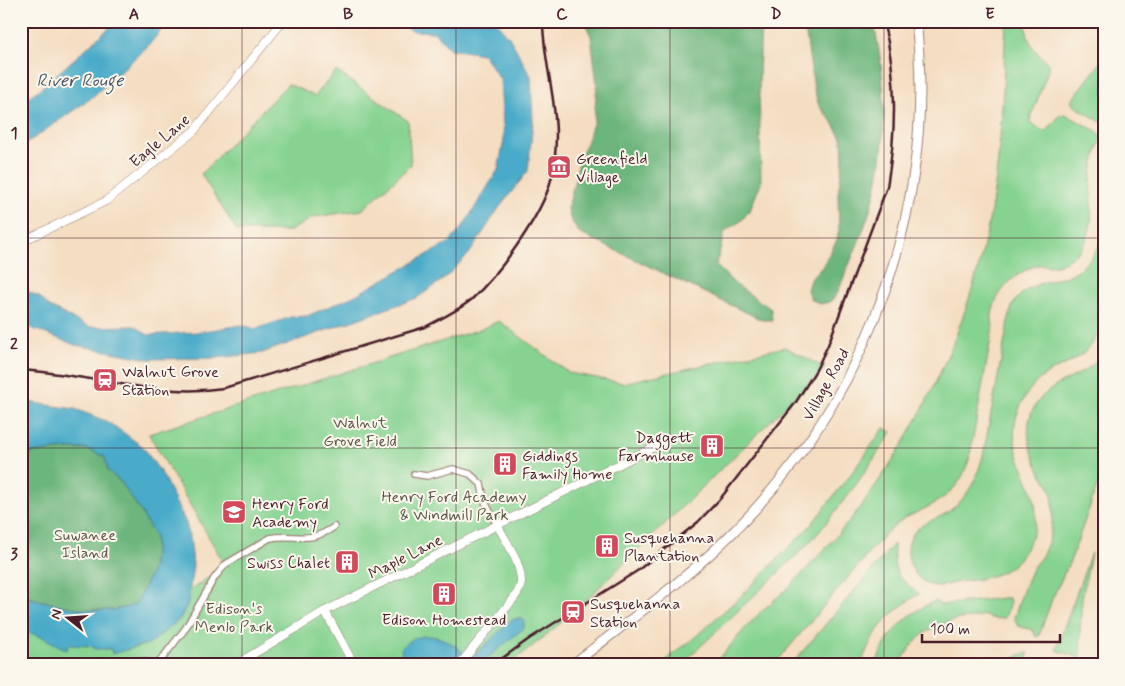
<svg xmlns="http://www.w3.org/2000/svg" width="1125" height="686" viewBox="0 0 1125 686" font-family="Mynerve,sans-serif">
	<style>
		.green { fill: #86d391; stroke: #68795e }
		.forest { fill: #6cb57b; stroke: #5b6a53 }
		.water { fill: #4aabc9; stroke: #4a657a }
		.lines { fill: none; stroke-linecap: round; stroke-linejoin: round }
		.pedestrian-casing { stroke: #9f7e76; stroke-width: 8 }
		.minor-casing { stroke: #9f7e76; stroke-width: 9 }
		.tertiary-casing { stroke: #9f7e76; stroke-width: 11 }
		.pedestrian { stroke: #fff; stroke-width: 5.5 }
		.minor { stroke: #fff; stroke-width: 8 }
		.tertiary { stroke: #fff; stroke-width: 9 }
		.rail { stroke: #4a1f2b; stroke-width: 2.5 }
		.grid { fill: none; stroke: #4a1f2b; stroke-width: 1; stroke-opacity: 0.55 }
		.labels { text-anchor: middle; stroke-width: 4; stroke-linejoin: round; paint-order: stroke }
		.street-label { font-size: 16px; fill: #4a1f2b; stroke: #fbf7ec }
		.poi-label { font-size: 16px; fill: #4a1f2b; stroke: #fbf7ec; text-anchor: start }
		.park-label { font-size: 16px; fill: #5c554a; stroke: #fbf7ec }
		.water-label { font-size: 18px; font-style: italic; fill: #4a576a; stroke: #fbf7ec }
		.neatline { fill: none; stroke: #4a1f2b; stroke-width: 2 }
		.grid-label { font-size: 16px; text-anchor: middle; font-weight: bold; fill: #4a1f2b }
	</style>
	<rect width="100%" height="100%" fill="#fbf7ec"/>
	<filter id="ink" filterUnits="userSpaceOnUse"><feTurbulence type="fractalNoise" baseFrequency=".02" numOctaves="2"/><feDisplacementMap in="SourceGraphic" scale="10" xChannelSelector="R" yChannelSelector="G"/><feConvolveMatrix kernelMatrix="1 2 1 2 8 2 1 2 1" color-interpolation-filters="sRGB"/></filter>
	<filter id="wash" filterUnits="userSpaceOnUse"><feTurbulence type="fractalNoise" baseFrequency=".0096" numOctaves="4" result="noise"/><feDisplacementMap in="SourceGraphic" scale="20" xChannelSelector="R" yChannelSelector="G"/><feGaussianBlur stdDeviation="1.12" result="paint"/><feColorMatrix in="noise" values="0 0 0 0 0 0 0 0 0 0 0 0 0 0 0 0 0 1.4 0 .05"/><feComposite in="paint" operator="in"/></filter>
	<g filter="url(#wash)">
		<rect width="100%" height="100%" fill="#f4ddc1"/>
		<path class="green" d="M1006,21H1025C1028,44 1033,50 1050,65L1029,123L1046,132L1060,115L1065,114L1098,132L1101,137C1097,152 1092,167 1091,182C1090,208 1097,231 1078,252C1072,258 1059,266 1051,266C1046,266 1044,264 1039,265C1018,270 994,292 992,315C991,319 993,323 993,327L969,460L963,475L956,486L944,497L930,506L903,519L885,534L774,665H714C727,650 740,633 754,619C764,608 776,599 787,589C809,567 831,543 851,519C922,428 973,320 992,205C1002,145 1003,83 1006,21Z
			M1104,55V122H1101L1073,105L1071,101L1098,66Z
			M336,71L408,121L411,165L362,210L314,217L290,231H237L201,174L288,84L315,96Z
			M1104,233C1104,251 1104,270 1104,289C1104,298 1105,308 1103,316C1102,324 1098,334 1094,341C1084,358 1068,362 1052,371C1033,381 1022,398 1016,418C1004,467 1059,496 1024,552C1009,576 983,579 958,582C952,583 945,586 939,586C917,586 904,562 909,543C914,523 933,522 948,512C969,498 979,474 984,451L1007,329C1009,319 1010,308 1016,300C1029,284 1046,282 1064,277C1084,271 1098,252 1104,233Z
			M499,321L569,373L623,383L785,347L825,368L572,614L509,665H21V625L111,649L225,565L149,434L481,329Z
			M1104,351V467L1071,559L1052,599L1039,636L1036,637L1033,630L1018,626L1014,618C1019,602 1024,586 1031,571C1033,565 1039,561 1042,556C1051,540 1053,522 1053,504C1053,498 1051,487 1047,482C1045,479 1042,477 1041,473C1032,455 1024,434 1031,414C1046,377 1086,382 1104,351Z
			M884,428L892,432L858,482L820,531L801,551L681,665H663L671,655L687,644L739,598L811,525L854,470Z
			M894,544C893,573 896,576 919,594C888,613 873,630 861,665H791Z
			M1091,553L1082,599L1080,629L1081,658L1056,650Z
			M1004,598H1009L1010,602L1005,618L995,619L982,615C976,619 966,618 959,619C930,625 913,638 900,665H876C886,635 906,613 936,601L940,605Z
			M1029,653L1024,665H1010C1013,656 1020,654 1029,653Z"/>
		<path class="forest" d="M584,21H761L759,81L761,183L750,210L741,221L725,231L716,265L735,284L771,309L772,320H762L579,233L570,218L568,209L579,162L594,121L597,84L591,36Z
			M804,21H873C886,74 888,135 876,189C868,225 850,260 837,294L830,302L820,304L811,299L807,290L810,280L822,267L837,240L839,229L838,194L843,159L842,140L834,124L819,106L814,89Z
			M67,449H87L105,457L108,471L121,482L141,511L155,537V550L152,570L137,604C100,619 58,604 21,596V454Z"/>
		<path class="water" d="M117,21H169L148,46L90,99L21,147V102L40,89Z
			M397,21H495L509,37L531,76L533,122L528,171L499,208L469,254L444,279L417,298L262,353L216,358L149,359L75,345L21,324V286L25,290L41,298L48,306L89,327L135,326L148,335L198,332L242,325L256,329L291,317L307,316L354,296L450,242L464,225L498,170L504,140L500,79L483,54L450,49L434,32L413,31Z
			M21,401L75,409L106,421L124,433L143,447L163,476L186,523L191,545L193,565L188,603L180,619L151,643L112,654L111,649H94L93,646L68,645L67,650L42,637L21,630V596C58,604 100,619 136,604L152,570L155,550V537L141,512L121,482L108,471L105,457L87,449H67L21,454Z
			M519,618L524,620V628L479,665H408L403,660L401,649C417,629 441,634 459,649C464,653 467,657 472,658L511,620Z"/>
	</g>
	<g filter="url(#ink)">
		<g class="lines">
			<defs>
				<path id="pedestrian" d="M414,474L427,476L453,469L470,474L481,484L485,502L497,525
					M104,665H107
					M116,665L141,661L157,664
					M157,665L185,629L215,577L226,564L270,538C296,533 308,545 334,527"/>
				<path id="minor" d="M21,242L106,201L194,131L283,21
					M325,611L354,665
					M235,665L325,611L672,438
					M459,665L510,603C515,597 520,591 521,583C522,565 506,540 497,525"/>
				<path id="tertiary" d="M572,665C631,619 693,575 744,521C870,390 937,202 916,21"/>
			</defs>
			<use href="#pedestrian" class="pedestrian-casing"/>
			<use href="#minor" class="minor-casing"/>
			<use href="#tertiary" class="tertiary-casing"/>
			<use href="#pedestrian" class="pedestrian"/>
			<use href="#minor" class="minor"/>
			<use href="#tertiary" class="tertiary"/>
			<path class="rail" d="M21,370C89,374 156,398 224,388L425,327C441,319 457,311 471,300C499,274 536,223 549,187C554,171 556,152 556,135C556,96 543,59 543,21
				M493,665L529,639L637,571L698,522L720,499L796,402L816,370L828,345L887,187C896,133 898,75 883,21"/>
		</g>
	</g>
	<path class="grid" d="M242,21V665M456,21V665M670,21V665M884,21V665M21,238H1104M21,448H1104"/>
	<defs>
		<symbol id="museum-square" viewBox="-11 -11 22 22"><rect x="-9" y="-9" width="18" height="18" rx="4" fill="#d1495b" stroke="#fbf7ec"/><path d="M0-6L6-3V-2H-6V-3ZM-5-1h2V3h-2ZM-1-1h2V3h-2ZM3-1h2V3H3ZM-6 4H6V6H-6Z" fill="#fff"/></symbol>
		<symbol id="station-square" viewBox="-11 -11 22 22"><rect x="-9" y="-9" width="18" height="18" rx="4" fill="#d1495b" stroke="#fbf7ec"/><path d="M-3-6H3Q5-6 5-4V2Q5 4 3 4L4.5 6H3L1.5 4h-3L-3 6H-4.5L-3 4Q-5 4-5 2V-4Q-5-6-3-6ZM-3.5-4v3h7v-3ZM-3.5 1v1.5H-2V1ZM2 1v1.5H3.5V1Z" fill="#fff"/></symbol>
		<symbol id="building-square" viewBox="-11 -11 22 22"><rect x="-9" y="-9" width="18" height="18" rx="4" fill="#d1495b" stroke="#fbf7ec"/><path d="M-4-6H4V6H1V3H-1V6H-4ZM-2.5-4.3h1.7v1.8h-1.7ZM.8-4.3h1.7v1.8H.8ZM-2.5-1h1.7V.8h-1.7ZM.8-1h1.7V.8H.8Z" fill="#fff"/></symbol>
		<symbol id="university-square" viewBox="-11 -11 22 22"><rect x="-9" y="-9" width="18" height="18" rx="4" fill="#d1495b" stroke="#fbf7ec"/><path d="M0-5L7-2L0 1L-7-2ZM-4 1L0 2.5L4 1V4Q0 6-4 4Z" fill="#fff"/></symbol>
	</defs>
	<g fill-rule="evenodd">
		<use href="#museum-square" x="545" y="153" width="28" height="28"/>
		<use href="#station-square" x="91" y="366" width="28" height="28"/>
		<use href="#building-square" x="698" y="432" width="28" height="28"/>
		<use href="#building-square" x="491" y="450" width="28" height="28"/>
		<use href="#university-square" x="220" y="498" width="28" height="28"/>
		<use href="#building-square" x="593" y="532" width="28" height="28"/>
		<use href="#building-square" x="333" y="548" width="28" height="28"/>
		<use href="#building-square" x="430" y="580" width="28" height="28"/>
		<use href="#station-square" x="559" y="598" width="28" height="28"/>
	</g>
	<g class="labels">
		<g class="street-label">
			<text transform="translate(159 140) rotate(-40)" y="6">Eagle Lane</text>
			<text transform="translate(825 384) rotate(-61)" y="6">Village Road</text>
			<text transform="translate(405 556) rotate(-27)" y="6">Maple Lane</text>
		</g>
		<g class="poi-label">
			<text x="576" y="164">Greenfield<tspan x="576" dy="18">Village</tspan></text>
			<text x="122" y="377">Walnut Grove<tspan x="122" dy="18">Station</tspan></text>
			<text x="694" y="443" text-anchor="end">Daggett<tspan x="694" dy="18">Farmhouse</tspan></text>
			<text x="522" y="461">Giddings<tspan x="522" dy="18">Family Home</tspan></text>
			<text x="252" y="509">Henry Ford<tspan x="252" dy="18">Academy</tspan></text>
			<text x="624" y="543">Susquehanna<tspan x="624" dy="18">Plantation</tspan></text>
			<text x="330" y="568" text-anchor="end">Swiss Chalet</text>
			<text x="590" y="609">Susquehanna<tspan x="590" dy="18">Station</tspan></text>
			<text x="444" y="625" text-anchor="middle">Edison Homestead</text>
		</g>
		<g class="park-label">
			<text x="360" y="428">Walnut<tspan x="360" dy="18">Grove Field</tspan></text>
			<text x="454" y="502">Henry Ford Academy<tspan x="454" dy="18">&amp; Windmill Park</tspan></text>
			<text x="85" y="540">Suwanee<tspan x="85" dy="18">Island</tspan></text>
			<text x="234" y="614">Edison's<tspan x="234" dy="18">Menlo Park</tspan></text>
		</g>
		<g class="water-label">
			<text x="80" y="86">River Rouge</text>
		</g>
	</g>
	<rect width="1125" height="686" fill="none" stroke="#fbf7ec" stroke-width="55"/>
	<g transform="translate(68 618) rotate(287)" stroke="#fbf7ec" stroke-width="4" paint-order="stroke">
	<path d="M0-4L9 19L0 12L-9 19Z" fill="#4a1f2b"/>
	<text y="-8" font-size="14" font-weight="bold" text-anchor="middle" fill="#4a1f2b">N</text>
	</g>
	<path d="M922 634v8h138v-8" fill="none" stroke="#4a1f2b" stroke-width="2.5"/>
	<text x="930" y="634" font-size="15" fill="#4a1f2b" stroke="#fbf7ec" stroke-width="4" paint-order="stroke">100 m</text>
	<rect x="28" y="28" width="1070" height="630" class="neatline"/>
	<g class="grid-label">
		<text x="134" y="19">A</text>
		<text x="348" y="19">B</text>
		<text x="562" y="19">C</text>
		<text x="776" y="19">D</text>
		<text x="990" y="19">E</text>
		<text x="14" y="138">1</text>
		<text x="14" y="349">2</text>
		<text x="14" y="559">3</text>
	</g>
</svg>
